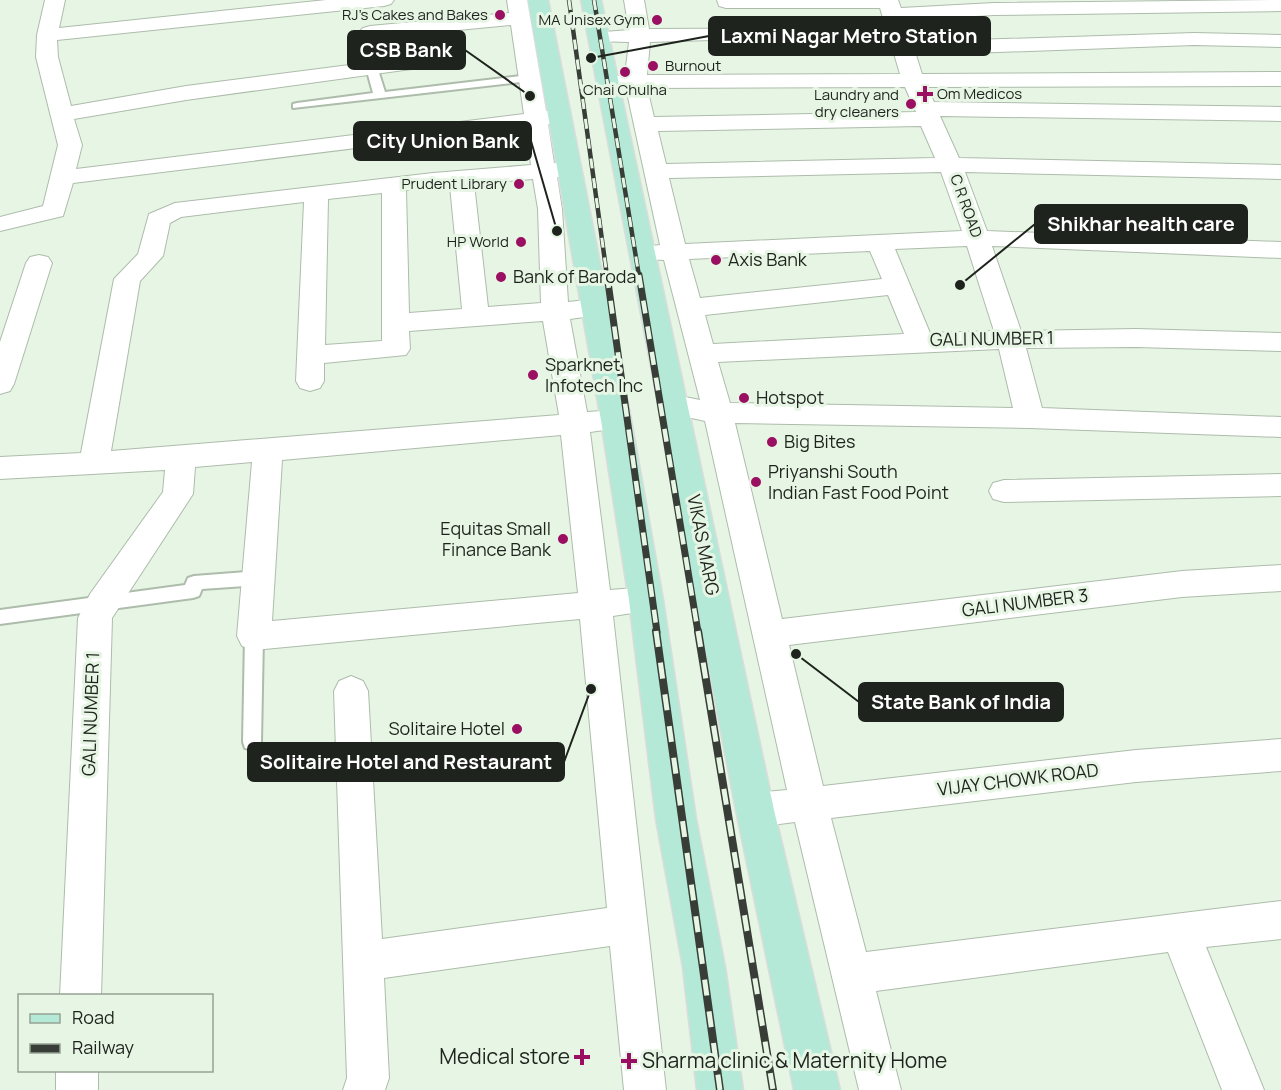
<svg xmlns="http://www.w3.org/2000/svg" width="1281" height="1090" viewBox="0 0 1281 1090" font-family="Manrope,sans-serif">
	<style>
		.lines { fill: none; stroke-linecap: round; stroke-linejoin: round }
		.lane-casing { stroke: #adbcab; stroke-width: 4 }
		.street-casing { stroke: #adbcab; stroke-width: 2 }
		.primary-casing { stroke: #dbdcdb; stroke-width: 3 }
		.lane { fill: #fff; fill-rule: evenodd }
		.street { fill: #fff; fill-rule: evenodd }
		.primary { fill: #b4e9d7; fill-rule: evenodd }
		.rail-far2-casing { stroke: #383e37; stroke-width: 4.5 }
		.rail-far1-casing { stroke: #383e37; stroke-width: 7 }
		.rail-casing { stroke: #383e37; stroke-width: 8 }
		.rail-far2 { stroke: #e7f6e4; stroke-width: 3; stroke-dasharray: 10; stroke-linecap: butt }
		.rail-far1 { stroke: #e7f6e4; stroke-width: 4.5; stroke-dasharray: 13; stroke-linecap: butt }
		.rail { stroke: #e7f6e4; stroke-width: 5; stroke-dasharray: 16; stroke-linecap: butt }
		.poi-dot { fill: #9a0f61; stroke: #e7f6e4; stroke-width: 2 }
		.labels { text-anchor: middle; stroke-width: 6; stroke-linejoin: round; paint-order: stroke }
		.far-poi-label { font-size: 15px; fill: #1e231d; stroke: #e7f6e4; text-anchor: end }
		.far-street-label { font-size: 15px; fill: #1e231d; stroke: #e7f6e4 }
		.poi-label { font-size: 18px; fill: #1e231d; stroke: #e7f6e4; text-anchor: start }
		.street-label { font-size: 18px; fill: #1e231d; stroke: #e7f6e4 }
		.near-poi-label { font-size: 21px; fill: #1e231d; stroke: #e7f6e4; text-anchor: end }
		.leader { fill: none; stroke: #1e231d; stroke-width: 2 }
		.callout-dot { fill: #1e231d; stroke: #e7f6e4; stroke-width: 2 }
		.callout { fill: #1e231d; stroke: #1e231d; stroke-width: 2 }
		.callout-label { font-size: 20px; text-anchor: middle; font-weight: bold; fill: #fff }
	</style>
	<rect width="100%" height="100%" fill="#e7f6e4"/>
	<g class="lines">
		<defs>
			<path id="lane" d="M363,35L368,38L385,92L530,75L536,78L530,81L293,108V104L297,103L373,93L358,38Z
				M258,571L264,573L266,578L264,583L258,585L202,589L199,596L193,598L0,624V610L185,585L188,578L194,576Z
				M254,629L260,631L263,636L261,742L259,748L252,750L245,748L243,742L245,636L248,631Z"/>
			<path id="street" d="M45,0H65L59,28L326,0H394L391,4L384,6L57,40L58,57L71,106L186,86L404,58L412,59L415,64L412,69L404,70L186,100L74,119L82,145L76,169L524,114L511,25L376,38L363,44L356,42L353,38L363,28L370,26L509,13L507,0H527L546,111H566L569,116L566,121L548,124L554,163L572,164L576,169L572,174L557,177L562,209L568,302L596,299L605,302L609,308L605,314L570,319L587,412L616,410L626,413L630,420L626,427L590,432L610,590L646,587L658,591L662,600L658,609L613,616L666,1090H624L610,946L384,978L389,1078L385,1090H343L347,1078L334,691L339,681L351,676L363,681L368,691L382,939L607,908L580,619L254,650L242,646L237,636L252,462L195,467L193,494L112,618L101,996H60L78,618L90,594L163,492L165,470L0,479V457L81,453L114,279L138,254L149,214L175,203L433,173L531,165L526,127L73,183L63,216L0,231V217L43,206L58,145L36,57L37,35ZM533,179L538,209L541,303L488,307L474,184ZM450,186L462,309L409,313L406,190ZM382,193V341L325,345L328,199ZM304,202L296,381L300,388L310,391L320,388L324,381V363L406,355L410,349L409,331L543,321L559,415L111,451L140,281L163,256L170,223L181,217ZM561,435L578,593L272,621L282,460Z
				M624,0H644L649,29L886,28L880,8H726L719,6L717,0H898L901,8L994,3L1281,0V11L994,15L905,20L912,42L1194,33L1281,35V47L1194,45L916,55L922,74L1281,72V86L927,87L934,102L1281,107V121L940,116L959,158L1281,165V179L965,172L987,231L1281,242V258L992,246L1021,331L1136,329L1281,333V351L1136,347L1026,348L1042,408L1281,417V437L1030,428L735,423L782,619L1182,571L1281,565V591L1182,597L789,645L823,786L1136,750L1281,739V771L1136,782L831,818L866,952L1281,901V939L1206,947L1264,1090H1222L1168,952L876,991L901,1090H859L795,822L755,827L742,822L736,810L742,798L755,793L787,790L705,421L665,412L661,405L665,398L675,395L700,400L664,260L643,259L639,253L643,247L660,245L626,88L608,87L605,82L608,77L625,75L629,42L592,41L589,37L592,33L629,30ZM711,40H890L900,74L647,75L650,42ZM905,87L916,112L654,117L647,88ZM921,126L935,158L666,164L658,131ZM941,172L962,231L685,244L669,178ZM967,246L994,331L930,333L895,249ZM870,251L882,279L700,298L689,259ZM888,295L904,334L713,344L705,315ZM999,349L1013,408L730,403L718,362Z
				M39,255L48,257L52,263L14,384L10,391L0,394V342L26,263L30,257Z
				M1281,474V496L1004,502L993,499L989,491L993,483L1004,480Z
				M56,1070H98V1090H56Z"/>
			<path id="primary" d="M528,0H548L631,420L663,600L696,819L725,967L743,1090H697L683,967L656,819L629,600L601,420Z
				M581,0H601L774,810L840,1090H794L736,810Z"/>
		</defs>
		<use href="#lane" class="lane-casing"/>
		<use href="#street" class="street-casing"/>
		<use href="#primary" class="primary-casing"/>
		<use href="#lane" class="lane"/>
		<use href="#street" class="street"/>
		<use href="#primary" class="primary"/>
		<defs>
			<path id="rail-far2" d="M569,0L607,276
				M594,0L639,276"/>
			<path id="rail-far1" d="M607,275L657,632
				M639,275L698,632"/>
			<path id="rail" d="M656,631L720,1090
				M698,631L773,1090"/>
		</defs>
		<use href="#rail-far2" class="rail-far2-casing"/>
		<use href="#rail-far1" class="rail-far1-casing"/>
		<use href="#rail" class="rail-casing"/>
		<use href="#rail-far2" class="rail-far2"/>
		<use href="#rail-far1" class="rail-far1"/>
		<use href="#rail" class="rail"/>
	</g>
	<g class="poi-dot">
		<circle cx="500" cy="15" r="6"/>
		<circle cx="657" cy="20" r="6"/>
		<circle cx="653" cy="66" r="6"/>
		<circle cx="625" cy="72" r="6"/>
		<path d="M922 85h6v6h6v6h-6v6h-6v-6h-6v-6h6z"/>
		<circle cx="911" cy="104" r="6"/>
		<circle cx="519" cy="184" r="6"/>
		<circle cx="521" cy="242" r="6"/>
		<circle cx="716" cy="260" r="6"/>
		<circle cx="501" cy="277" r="6"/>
		<circle cx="533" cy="375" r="6"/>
		<circle cx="744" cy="398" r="6"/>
		<circle cx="772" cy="442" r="6"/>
		<circle cx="756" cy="482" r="6"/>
		<circle cx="563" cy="539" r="6"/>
		<circle cx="517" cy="729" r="6"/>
		<path d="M579 1048h6v6h6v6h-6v6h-6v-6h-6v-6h6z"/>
		<path d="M626 1052h6v6h6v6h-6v6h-6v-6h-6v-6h6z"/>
	</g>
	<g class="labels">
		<g class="far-poi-label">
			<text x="488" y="20">RJ's Cakes and Bakes</text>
			<text x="645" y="25">MA Unisex Gym</text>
			<text x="665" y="71" text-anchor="start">Burnout</text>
			<text x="625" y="95" text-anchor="middle">Chai Chulha</text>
			<text x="937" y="99" text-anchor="start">Om Medicos</text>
			<text x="899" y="100">Laundry and<tspan x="899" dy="17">dry cleaners</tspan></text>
			<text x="507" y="189">Prudent Library</text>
			<text x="509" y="247">HP World</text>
		</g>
		<g class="far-street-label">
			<text transform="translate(966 206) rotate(70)" y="5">C R ROAD</text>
		</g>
		<g class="poi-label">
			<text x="728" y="266">Axis Bank</text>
			<text x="513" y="283">Bank of Baroda</text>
			<text x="545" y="371">Sparknet<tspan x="545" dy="21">Infotech Inc</tspan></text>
			<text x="756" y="404">Hotspot</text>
			<text x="784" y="448">Big Bites</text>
			<text x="768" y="478">Priyanshi South<tspan x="768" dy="21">Indian Fast Food Point</tspan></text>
			<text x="551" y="535" text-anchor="end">Equitas Small<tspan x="551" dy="21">Finance Bank</tspan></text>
			<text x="505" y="735" text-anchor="end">Solitaire Hotel</text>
		</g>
		<g class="street-label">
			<text transform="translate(992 339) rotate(-1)" y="6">GALI NUMBER 1</text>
			<text transform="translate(703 545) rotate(79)" y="6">VIKAS MARG</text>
			<text transform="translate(1025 603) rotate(-7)" y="6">GALI NUMBER 3</text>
			<text transform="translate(91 714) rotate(-88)" y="6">GALI NUMBER 1</text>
			<text transform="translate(1018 780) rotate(-7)" y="6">VIJAY CHOWK ROAD</text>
		</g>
		<g class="near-poi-label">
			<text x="570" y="1064">Medical store</text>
			<text x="642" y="1068" text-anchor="start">Sharma clinic &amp; Maternity Home</text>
		</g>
	</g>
	<path class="leader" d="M591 58L709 36M530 96L465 50M557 231L531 141M960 285L1035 224M796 654L859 702M591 689L564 762"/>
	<g class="callout-dot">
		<circle cx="591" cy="58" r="6"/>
		<circle cx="530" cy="96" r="6"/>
		<circle cx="557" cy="231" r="6"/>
		<circle cx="960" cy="285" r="6"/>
		<circle cx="796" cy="654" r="6"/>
		<circle cx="591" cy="689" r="6"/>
	</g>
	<g class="callout">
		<rect x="709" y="17" width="281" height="38" rx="6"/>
		<rect x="348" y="31" width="117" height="38" rx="6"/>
		<rect x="354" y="122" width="177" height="38" rx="6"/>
		<rect x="1035" y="205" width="212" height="38" rx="6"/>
		<rect x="859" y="683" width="204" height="38" rx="6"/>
		<rect x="248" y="743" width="316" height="38" rx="6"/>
	</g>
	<g class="callout-label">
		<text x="849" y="43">Laxmi Nagar Metro Station</text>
		<text x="406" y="57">CSB Bank</text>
		<text x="443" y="148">City Union Bank</text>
		<text x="1141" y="231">Shikhar health care</text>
		<text x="961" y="709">State Bank of India</text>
		<text x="406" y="769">Solitaire Hotel and Restaurant</text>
	</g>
	<rect x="18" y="994" width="195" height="78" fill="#e7f6e4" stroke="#97a294" stroke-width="1.5"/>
	<rect x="30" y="1014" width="30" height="9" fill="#b4e9d7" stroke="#97a294" stroke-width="1.5"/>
	<text x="72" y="1024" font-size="18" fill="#1e231d">Road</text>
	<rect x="30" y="1044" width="30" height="9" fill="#383e37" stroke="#97a294" stroke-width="1.5"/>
	<text x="72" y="1054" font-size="18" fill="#1e231d">Railway</text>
</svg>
